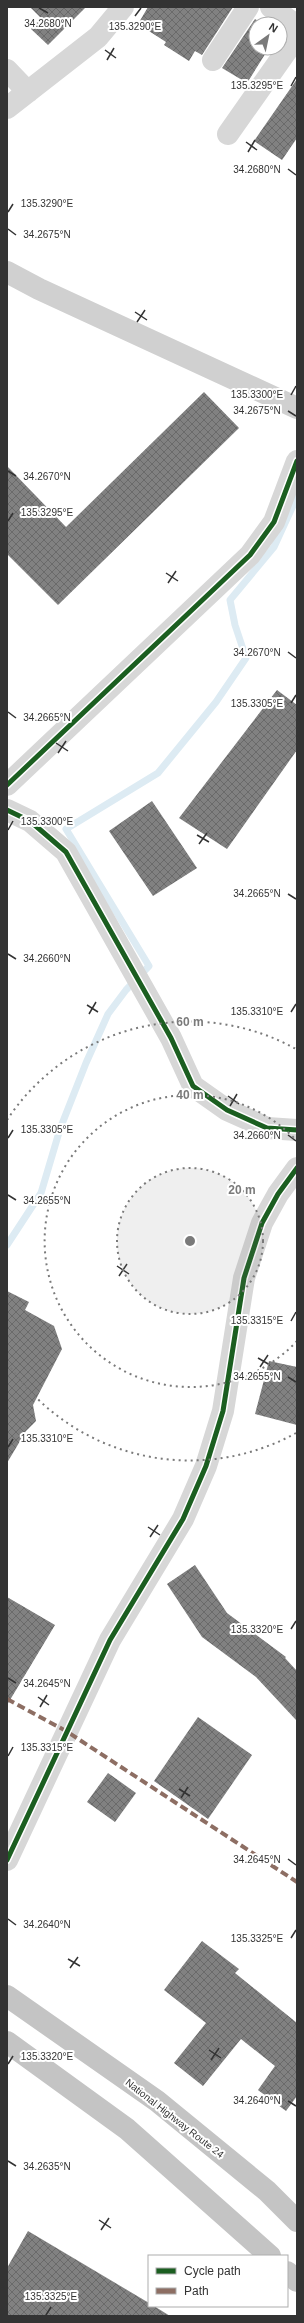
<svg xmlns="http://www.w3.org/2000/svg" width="304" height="2323" viewBox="0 0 304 2323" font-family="Helvetica,sans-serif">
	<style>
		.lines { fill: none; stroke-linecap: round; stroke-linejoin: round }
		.stream { stroke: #ddebf3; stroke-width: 7 }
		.building { fill: url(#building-cross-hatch) }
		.street { stroke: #d7d7d7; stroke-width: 22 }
		.secondary { stroke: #d0d0d0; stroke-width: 22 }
		.highway { stroke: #c4c4c4; stroke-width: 22 }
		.quiet { stroke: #8d6e63; stroke-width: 4; stroke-dasharray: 8 4; stroke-linecap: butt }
		.cycleway-casing { stroke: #fff; stroke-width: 8 }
		.cycleway { stroke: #1b5e20; stroke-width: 5 }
		.ticks { fill: none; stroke: #333; stroke-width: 1.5 }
		.ring { fill: none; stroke: #7a7a7a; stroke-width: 2; stroke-dasharray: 2 4 }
		.labels { text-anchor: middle; stroke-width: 4; stroke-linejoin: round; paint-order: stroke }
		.street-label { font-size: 10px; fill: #333; stroke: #fff }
		.ticks-label { font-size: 10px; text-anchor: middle; fill: #333; stroke: #fff; stroke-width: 4; stroke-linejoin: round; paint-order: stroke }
		.centre { fill: #7a7a7a; stroke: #fff; stroke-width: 2 }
		.ring-label { font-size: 12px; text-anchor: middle; font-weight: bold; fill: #7a7a7a; stroke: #fff; stroke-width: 4; stroke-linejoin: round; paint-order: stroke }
	</style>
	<defs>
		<pattern id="building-cross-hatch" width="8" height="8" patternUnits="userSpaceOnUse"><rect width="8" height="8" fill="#818181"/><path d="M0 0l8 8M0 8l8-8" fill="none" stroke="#6a6a6a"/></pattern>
	</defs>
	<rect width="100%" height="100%" fill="#fff"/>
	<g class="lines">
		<path class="stream" d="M7,1245L41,1193L60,1129L86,1063L108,1014L126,990L149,966L66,829L158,773L216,702L246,658L235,625L230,600L274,547L297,497"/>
	</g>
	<path class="building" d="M30,7H86L48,45L31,29L41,18Z
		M148,7H233L202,55L195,51L189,61L164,45L166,42L138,24Z
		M255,19L263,24H256V48H269L247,83L222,68Z
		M297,79V138L282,160L254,141Z
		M204,392L239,428L58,605L7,554V466L66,527Z
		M277,690L297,705V750L227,849L179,818Z
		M152,801L197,868L153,896L109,831Z
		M7,1291L29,1302L25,1310L54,1326L62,1349L33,1405L36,1421L26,1431L7,1463Z
		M269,1361L297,1367V1425L255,1414Z
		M195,1565L227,1613L286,1657L285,1658L297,1671V1721L256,1677L202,1637L167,1584Z
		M7,1597L55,1625L7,1705Z
		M198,1717L252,1755L208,1819L154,1781Z
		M108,1773L136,1793L115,1822L87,1802Z
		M202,1941L239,1969L235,1973L297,2023V2096L286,2111L258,2090L275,2066L241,2039L203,2086L174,2063L206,2023L164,1990Z
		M28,2231L149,2303V2306H154L170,2316H7V2268Z"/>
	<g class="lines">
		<path class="street" d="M271,7L297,26
			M213,60L248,7
			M7,70L28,92
			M7,108L98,37L123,7
			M228,134L297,36
			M7,785L250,555L274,522L297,461
			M7,810L30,821L66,852L171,1038L193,1086L227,1110L267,1128L297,1130
			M7,1860L110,1640L183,1519L206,1466L223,1411L244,1278L262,1223L278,1194L297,1168"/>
		<path class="secondary" d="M7,272L39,289L297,408"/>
		<path class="highway" d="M7,1996L157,2101L267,2191L297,2221
			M7,2042L127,2129L270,2256
			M287,2272L297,2281"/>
		<path class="quiet" d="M7,1699L66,1731L297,1882"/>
		<defs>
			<path id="cycleway" d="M7,785L250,555L274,522L297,461
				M7,810L30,821L66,852L171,1038L193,1086L227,1110L267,1128L297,1130
				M7,1860L110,1640L183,1519L206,1466L223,1411L244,1278L262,1223L278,1194L297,1168"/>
		</defs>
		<use href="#cycleway" class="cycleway-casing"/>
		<use href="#cycleway" class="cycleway"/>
	</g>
	<path class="ticks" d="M39,8L48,13M135,16L141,8M105,50L116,58M107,60L114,48M291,86L296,77M246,142L257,150M248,152L255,140M288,169L296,175M8,212L13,204M8,229L16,235M135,312L147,320M137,322L145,310M291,395L296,386M288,411L296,416M8,471L16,476M8,521L13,513M166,573L178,581M168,583L176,571M288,652L296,658M291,703L296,695M8,712L16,718M56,743L68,751M58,753L66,741M8,830L13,821M197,835L209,842M199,844L207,833M288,894L296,899M8,954L16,959M87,1005L98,1012M291,1012L296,1004M89,1014L96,1002M228,1096L239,1104M230,1106L237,1094M288,1135L296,1141M8,1138L13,1130M8,1195L16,1200M117,1266L129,1274M119,1276L127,1264M291,1321L296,1312M258,1358L270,1365M260,1367L268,1355M288,1377L296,1382M8,1447L13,1439M148,1527L160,1535M150,1537L158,1525M291,1629L296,1621M8,1678L16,1683M38,1697L49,1705M40,1707L47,1695M8,1756L13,1747M179,1789L190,1796M181,1798L188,1787M288,1859L296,1865M8,1919L16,1925M291,1938L296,1930M68,1959L80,1966M70,1968L78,1957M209,2050L221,2058M211,2060L219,2048M8,2064L13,2056M288,2101L296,2106M8,2161L16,2166M99,2220L111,2228M101,2230L109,2218M46,2315L51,2307"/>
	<circle cx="190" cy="1241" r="73" fill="#7a7a7a" fill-opacity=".12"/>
	<g class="ring">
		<circle cx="190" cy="1241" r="73"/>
		<path d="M297 1341A146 146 0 1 1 297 1141"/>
		<path d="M296 1433A219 219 0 0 1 7 1362M7 1120A219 219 0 0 1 296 1049"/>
	</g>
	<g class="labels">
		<g class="street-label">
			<text transform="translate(175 2118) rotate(38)" y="4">National Highway Route 24</text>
		</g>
	</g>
	<g class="ticks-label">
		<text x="48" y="27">34.2680°N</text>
		<text x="135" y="30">135.3290°E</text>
		<text x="257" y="89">135.3295°E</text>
		<text x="257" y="173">34.2680°N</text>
		<text x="47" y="207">135.3290°E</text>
		<text x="47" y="238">34.2675°N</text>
		<text x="257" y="398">135.3300°E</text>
		<text x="257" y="414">34.2675°N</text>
		<text x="47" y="480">34.2670°N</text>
		<text x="47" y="516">135.3295°E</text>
		<text x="257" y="656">34.2670°N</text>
		<text x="257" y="707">135.3305°E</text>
		<text x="47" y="721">34.2665°N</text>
		<text x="47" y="825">135.3300°E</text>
		<text x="257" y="897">34.2665°N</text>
		<text x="47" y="962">34.2660°N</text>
		<text x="257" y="1015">135.3310°E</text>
		<text x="47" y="1133">135.3305°E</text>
		<text x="257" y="1139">34.2660°N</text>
		<text x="47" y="1204">34.2655°N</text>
		<text x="257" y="1324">135.3315°E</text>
		<text x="257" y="1380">34.2655°N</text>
		<text x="47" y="1442">135.3310°E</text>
		<text x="257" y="1633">135.3320°E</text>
		<text x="47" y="1687">34.2645°N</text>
		<text x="47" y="1751">135.3315°E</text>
		<text x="257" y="1863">34.2645°N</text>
		<text x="47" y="1928">34.2640°N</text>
		<text x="257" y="1942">135.3325°E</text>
		<text x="47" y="2060">135.3320°E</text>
		<text x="257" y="2104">34.2640°N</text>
		<text x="47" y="2170">34.2635°N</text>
		<text x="51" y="2300">135.3325°E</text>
	</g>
	<circle cx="190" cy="1241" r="6" class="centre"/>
	<g class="ring-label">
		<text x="190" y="1026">60 m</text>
		<text x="190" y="1099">40 m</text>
		<text x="242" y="1194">20 m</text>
	</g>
	<rect width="304" height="2323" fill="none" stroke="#333333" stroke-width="16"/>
	<rect x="148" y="2255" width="140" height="52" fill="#ffffff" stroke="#adadad"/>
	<rect x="156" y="2268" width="20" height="6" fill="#1b5e20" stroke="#adadad"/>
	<text x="184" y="2275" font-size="12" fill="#333333">Cycle path</text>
	<rect x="156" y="2288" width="20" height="6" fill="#8d6e63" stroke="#adadad"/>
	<text x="184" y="2295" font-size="12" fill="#333333">Path</text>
	<g transform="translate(268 36) rotate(33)"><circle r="19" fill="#ffffff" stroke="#adadad"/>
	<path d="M0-3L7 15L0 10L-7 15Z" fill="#7a7a7a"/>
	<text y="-6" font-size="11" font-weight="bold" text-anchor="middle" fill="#333333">N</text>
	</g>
</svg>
